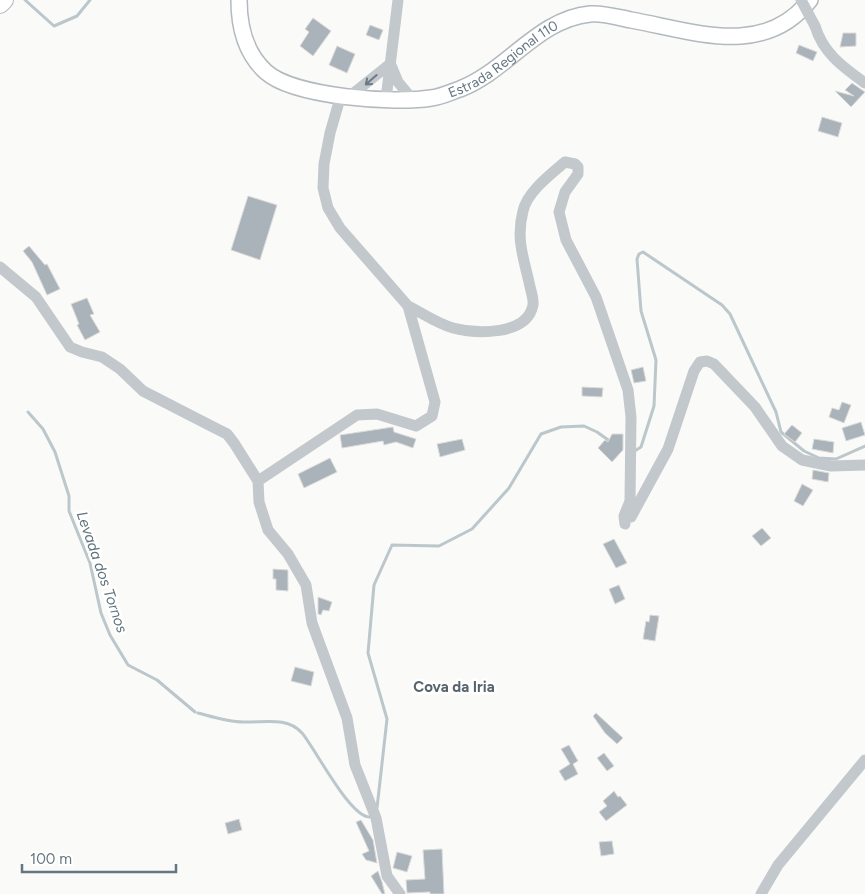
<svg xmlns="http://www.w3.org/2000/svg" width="865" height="894" viewBox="0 0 865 894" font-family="Figtree,sans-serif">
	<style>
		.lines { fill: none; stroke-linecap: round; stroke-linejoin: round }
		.stream { stroke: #bbc7cb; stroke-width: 3 }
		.building { fill: #aab3b9; stroke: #dcdcda }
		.secondary-casing { stroke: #b3babf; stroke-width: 18 }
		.primary-casing { stroke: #b5babe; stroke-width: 20 }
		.street { stroke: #c3c8cc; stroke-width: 11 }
		.secondary { stroke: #fff; stroke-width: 15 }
		.primary { stroke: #fff; stroke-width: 18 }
		.street-bridge { stroke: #c3c8cc; stroke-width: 11 }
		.oneway { stroke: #6a7a87 }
		.labels { text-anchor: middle; stroke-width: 5; stroke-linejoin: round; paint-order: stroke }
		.street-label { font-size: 14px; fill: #657683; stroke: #fff }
		.water-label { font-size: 15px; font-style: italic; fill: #60757c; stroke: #fff }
		.neighbourhood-label { font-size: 15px; font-weight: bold; fill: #57646e; stroke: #fff }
	</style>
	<rect width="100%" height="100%" fill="#fafaf8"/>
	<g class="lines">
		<path class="stream" d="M25,0L54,26L77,16L90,0
			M28,412L43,429L55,452L69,496V511L90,563L101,613L110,635L128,665L157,680L195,712
			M633,452L641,447L654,406L656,360L641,311L637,259L639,254L643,252L722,305L730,314L776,412L781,432L804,451L819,458L836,459L865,446
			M198,713C213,717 228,722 243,722C263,723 287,716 302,733C315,748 351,820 371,817
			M377,808L387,719L368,653L374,585L392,545L439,546L472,529L509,488L541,434L561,427L584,426L597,432L611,442"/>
	</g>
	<path class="building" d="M313,18L331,31L313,56L300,46L309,32L305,29Z
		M370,25L383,30L379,40L366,35Z
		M843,33H856V46L840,47Z
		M799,45L817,52L813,61L796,53Z
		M337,46L355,54L347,73L329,65Z
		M852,83L865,92L851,107L835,91L854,96L845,90Z
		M822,117L842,123L838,137L818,131Z
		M248,196L277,205L260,260L231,250Z
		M29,246L45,265L47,264L60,289L47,295L32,262L23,251Z
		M87,298L94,314L90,315L100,332L85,340L77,325L79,324L71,304Z
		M643,367L646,381L634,383L631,370Z
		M582,387L603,388L602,397L582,396Z
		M842,402L851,405L844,423L829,417L832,408L839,410Z
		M861,422L865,435L846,441L842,428Z
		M792,425L802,433L795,442L784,434Z
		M393,427L394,432L416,439L413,448L396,442L384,445L383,441L342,448L340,435Z
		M612,434H623V450L612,462L598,448L605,440L608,442Z
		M462,439L465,450L440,457L437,444Z
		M814,439L834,442L833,453L812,449Z
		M330,458L337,472L304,488L298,474Z
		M813,470L829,473L828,482L812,479Z
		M802,484L813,490L803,506L794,501Z
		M762,528L771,538L761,546L752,536Z
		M614,539L627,563L616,568L603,544Z
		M273,569L288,570V591L276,590V579H273Z
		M619,585L625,599L615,604L609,589Z
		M318,597L332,602L329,611L323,610L321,615L318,614Z
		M650,615L659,616L655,641L643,639L646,621L649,622Z
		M295,667L314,672L311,686L291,681Z
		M596,713L623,738L617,744L605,733L593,716Z
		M569,745L578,761L573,764L578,774L565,781L559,771L570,764L561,749Z
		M604,753L614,766L607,771L597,758Z
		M614,791L618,797L620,796L627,805L606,821L599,812L607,806L603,801Z
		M239,819L242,830L228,834L225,823Z
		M361,820L373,840L377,863L366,860L362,854L369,851L356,822Z
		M612,841L614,854L601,856L599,842Z
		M442,849L444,894H430V892L407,893L406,880L425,879L423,850Z
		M397,852L412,856L407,872L393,868Z
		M378,871L382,882L385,894H382L371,876Z"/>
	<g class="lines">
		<defs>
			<g id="secondary">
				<path id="s1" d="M239,0C239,27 245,53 266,72C294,97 395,104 431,98C441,97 451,92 460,89C507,71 538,19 590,14C603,13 617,17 631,20C693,31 764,59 810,0"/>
			</g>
			<path id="primary" d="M0,4L4,0"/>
		</defs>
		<use href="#secondary" class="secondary-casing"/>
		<use href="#primary" class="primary-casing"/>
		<path class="street" d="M815,26C823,53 843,67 865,83
			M391,65L398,82L413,100
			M350,96L390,64
			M386,99L398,0
			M0,267L36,297L70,347L82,352L102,357L120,369L143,391L215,428L227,434L234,443L258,481L259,502L268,530L288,554L306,585L312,623L347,718L355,765L376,818L387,876L400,894
			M408,306C422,313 438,324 453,328C476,334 527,336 533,305C534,298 530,289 529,282C523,256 516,238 523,211C527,192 551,174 565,162L575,164L578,167V174L565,192L559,212L566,240L596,297L628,390L631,417L630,501L624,516L625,524
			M258,481L357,415L377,414L416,426L432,416L435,402L408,306L340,228L328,208L323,188L324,164L330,133L341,95
			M631,517L668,449L694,371L700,362L707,361L714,364L755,407L782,446L802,460L831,466L865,465
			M761,894L778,865L865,760"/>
		<use href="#secondary" class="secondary"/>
		<use href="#primary" class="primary"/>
		<path class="street-bridge" d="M801,0L815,26"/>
	</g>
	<defs><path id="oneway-shaft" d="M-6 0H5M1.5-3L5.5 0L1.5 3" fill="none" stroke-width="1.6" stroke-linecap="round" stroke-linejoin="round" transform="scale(1.25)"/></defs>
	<use class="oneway" href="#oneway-shaft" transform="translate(371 80) rotate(139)"/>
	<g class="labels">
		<g class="street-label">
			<text dy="5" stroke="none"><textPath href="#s1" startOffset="332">Estrada Regional 110</textPath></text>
		</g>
		<g class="water-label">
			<text transform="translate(102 572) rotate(71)" y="5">Levada dos Tornos</text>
		</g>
		<g class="neighbourhood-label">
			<text x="454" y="692">Cova da Iria</text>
		</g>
	</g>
	<path d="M22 864v8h154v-8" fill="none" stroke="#657683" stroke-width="2.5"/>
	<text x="30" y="864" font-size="15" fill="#657683" stroke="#ffffff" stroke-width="4" paint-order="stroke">100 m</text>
</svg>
